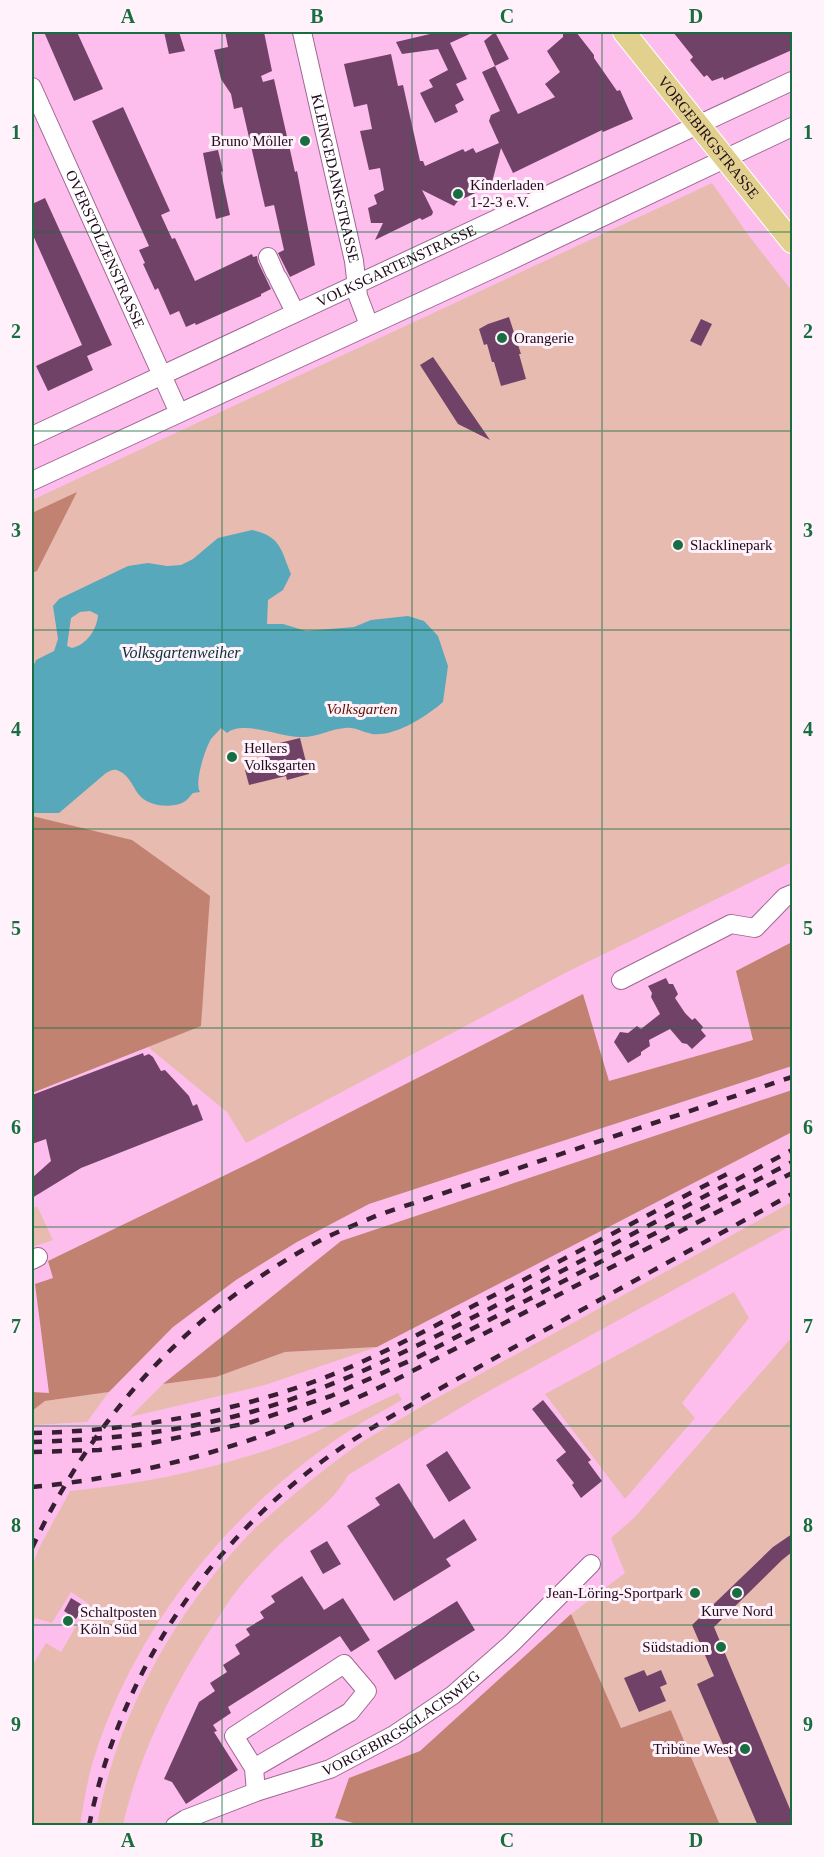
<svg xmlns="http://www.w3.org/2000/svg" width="824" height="1857" viewBox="0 0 824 1857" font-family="Georgia,serif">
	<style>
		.green { fill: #e8bbb0 }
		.forest { fill: #c28272 }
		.water { fill: #57a8bb; fill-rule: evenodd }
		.building { fill: #714267 }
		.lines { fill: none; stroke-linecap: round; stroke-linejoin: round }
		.minor-casing { stroke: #a06794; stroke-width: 20 }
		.major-casing { stroke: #fff; stroke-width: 24 }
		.minor { stroke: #fff; stroke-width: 18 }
		.major { stroke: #e1d08e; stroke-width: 22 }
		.rail { stroke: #381e33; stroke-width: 4.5; stroke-dasharray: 10 10; stroke-linecap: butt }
		.grid { fill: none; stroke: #186e40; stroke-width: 1.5; stroke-opacity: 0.55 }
		.poi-dot { fill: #186e40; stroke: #fff2fb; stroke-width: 2 }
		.labels { text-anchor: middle; stroke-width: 6; stroke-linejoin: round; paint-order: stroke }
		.street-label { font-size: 15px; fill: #200a1c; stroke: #fff2fb }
		.poi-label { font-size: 15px; fill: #200a1c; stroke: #fff2fb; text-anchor: start }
		.park-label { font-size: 15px; font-style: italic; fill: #601200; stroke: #fff2fb }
		.water-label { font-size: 16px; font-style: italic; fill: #073038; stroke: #fff2fb }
		.neatline { fill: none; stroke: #186e40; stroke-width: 2 }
		.grid-label { font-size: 20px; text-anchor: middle; font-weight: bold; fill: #186e40 }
	</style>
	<rect width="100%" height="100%" fill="#fdbeee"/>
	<path class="green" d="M712,183L749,236L792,291V862L565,973L246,1143L227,1112L148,1047L32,1093V500Z
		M792,1202V1225L480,1396L348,1475C333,1505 292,1529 269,1555C258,1566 248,1577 238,1589C229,1600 222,1612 215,1623C174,1684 139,1754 123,1825H97C116,1715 177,1608 255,1528C265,1519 276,1510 286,1501C311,1480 338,1458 365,1440C384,1428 405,1417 424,1405Z
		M37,1206L53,1240L32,1247V1209Z
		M734,1292L749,1318L682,1403L695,1418L625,1499L545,1394Z
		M792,1337V1825H720L671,1710L621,1728L571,1614L625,1573L611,1538L635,1517Z
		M377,1347L265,1385L130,1417L163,1384L216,1377L285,1352Z
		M109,1392L87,1422L32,1425V1411L45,1401Z
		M398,1393L402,1400C387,1409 370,1417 355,1427C235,1504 137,1622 94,1758C87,1780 84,1803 80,1825H32V1666L46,1643L61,1652L89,1604L71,1592L52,1623L35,1618L32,1627V1567L39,1548L70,1491C152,1483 230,1466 306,1436C337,1423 367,1407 398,1393Z"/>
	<path class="forest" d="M77,492L37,571L32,573V513Z
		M32,816L132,840L210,896L201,1026L32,1093Z
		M792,942V1066L369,1204L297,1242L236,1280L173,1327L109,1392L45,1401L32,1411V1392L49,1393L35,1284L53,1278L48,1261L250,1163L583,994L609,1081L753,1040L736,971Z
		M792,1090V1132L377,1347L285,1352L216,1377L163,1384L341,1241Z
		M571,1614L621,1728L671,1710L720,1825L364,1826L335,1818L349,1778L420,1751Z"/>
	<path class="water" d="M252,530C281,536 281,550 291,574L283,590L268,600L267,624H283L306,631L354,627L371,620L408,616L424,621L438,636L448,666L443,702C427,716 395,737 372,734C362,732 356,727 345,728C330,729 316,738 300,737C280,737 244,720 227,733L221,728C218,732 214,735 211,739C205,749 194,783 200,792L193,793C190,796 187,801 182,803C170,808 150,806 141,797C133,789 130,775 119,771C114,768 110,771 106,773L59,813H32V669L36,660L54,651L58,639L53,606L59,599L128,566L148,563L167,566L181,565L193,559L218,538ZM90,611L98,615C97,630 86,645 72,648L67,646L71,618L80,612Z"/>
	<path class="building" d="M44,32H77L103,89L74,101Z
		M164,32H179L185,51L169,54Z
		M225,32H264L272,71L261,76L263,82L274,79L295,172L297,171L315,265L290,277L278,253L284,250L274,205L265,207L242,107L234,109L231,94L221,79L214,50L228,47Z
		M429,32H474L450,43L467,79L456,84L464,100L455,105L458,112L435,123L420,93L433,87L429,80L448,70L438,49L402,54L396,42L430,34Z
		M495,32L509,59L495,66L484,41Z
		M563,32H576L594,55V58L617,91L620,90L633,119L603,132L602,130L513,173L501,148L491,186L458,201L454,206L422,190L433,212L432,215L422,220L420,218L375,240L383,223H371L368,208L377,204L374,195L384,190L380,168L369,170L360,131L372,129L367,104L354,107L344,64L391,54L398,86L403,85L420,161H423L425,166L463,149L465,152L473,148L476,153L499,143L489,121L491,115L500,111L482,72L495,66L518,114L555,97L545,84L560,72L547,51L563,37Z
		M673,32H792V50L724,80L723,77L712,81L707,75L704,77L690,60L693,57Z
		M123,107L170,211L161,215L172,239L175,238L195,281L252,254L253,257L257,256L258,262L271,289L261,294V296L196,325L195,323L186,327L179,311L170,315L158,288L155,290L143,264L145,263L139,250L149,246L92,121Z
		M218,150L223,171L221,172L230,215L216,219L203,153Z
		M45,198L112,345L87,356L93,370L48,391L36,366L82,345L32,233V204Z
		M509,317L521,354H519L526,379L501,386L494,362H492L487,344L484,345L479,329L488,324Z
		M701,319L712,324L701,346L690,341Z
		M433,357L490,440L458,424L420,365Z
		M300,738L309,774L287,780L286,776L249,785L245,770L267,765L263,747Z
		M666,978L669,984H673L678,994L675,998L685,1013L692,1020L695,1018L703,1027L701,1030L706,1036L692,1049L687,1044L682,1043L670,1029L649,1040L650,1046L641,1052V1055L628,1063L614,1042L620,1032L628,1033L637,1026L641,1029L660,1014L651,997L652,993L648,986Z
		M143,1053L144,1056L149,1054L153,1057L161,1071L165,1070L189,1096L193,1106L197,1104L203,1120L81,1168L32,1198V1178L51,1161L46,1139L32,1144V1095Z
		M543,1400L591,1460L588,1462L602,1481L581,1498L572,1485L574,1483L556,1460L566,1452L532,1409Z
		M447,1451L471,1488L449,1502L426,1465Z
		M399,1483L434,1539L464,1519L477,1540L446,1559L451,1566L394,1601L347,1526L380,1505L375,1498Z
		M792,1534V1552L782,1560L714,1627L792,1814V1826H758L697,1684L714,1676L692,1625L773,1547Z
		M327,1541L341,1564L323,1574L310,1551Z
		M302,1576L324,1610L343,1598L370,1640L351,1652L340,1636L228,1707L231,1713L213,1725L217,1731L214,1732L238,1770L186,1804L172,1782L164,1779L199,1702L215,1691L210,1683L227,1672L223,1665L240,1654L235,1645L250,1635L246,1629L264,1618L260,1612L275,1602L271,1596Z
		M71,1598L84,1606L76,1619L64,1611Z
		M457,1601L475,1630L395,1680L377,1651Z
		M644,1670L647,1676L661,1670L667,1684L660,1687L666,1701L639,1712L624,1678Z"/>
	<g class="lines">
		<defs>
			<g id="minor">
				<path id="s1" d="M302,32L354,261L358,296L369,325"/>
				<path id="s2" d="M32,87L179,413"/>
				<path d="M268,257L275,273"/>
				<path d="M278,278L295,312"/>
				<path id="s3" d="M32,436L792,81"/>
				<path d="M32,481L501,265L792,127"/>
				<path d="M621,980L731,924L755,928L785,897L792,894"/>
				<path d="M32,1260L38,1257"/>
				<path d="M254,1768L234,1736L344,1664L367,1691L350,1712L254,1768L256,1792"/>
				<path id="s4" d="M175,1826L186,1819L256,1792L330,1769L394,1735L453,1695L511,1644L591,1564"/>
			</g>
			<g id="major">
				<path id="s5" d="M624,32L792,242"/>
			</g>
		</defs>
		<use href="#minor" class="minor-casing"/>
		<use href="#major" class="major-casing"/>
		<use href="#minor" class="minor"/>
		<use href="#major" class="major"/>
		<path class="rail" d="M32,1433C130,1431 228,1414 321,1379C376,1358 428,1329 481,1302C564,1259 648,1215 731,1172
			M32,1442C106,1440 179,1432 251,1412C346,1385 433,1338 520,1293C611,1245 702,1198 792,1150
			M32,1452L99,1450L147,1444L252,1422L331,1396L418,1357L792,1162
			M32,1487C160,1475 281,1436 397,1379L792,1173
			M32,1548C95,1413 191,1309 323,1239C341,1230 360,1223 378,1215L792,1077
			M89,1826C119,1676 205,1546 328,1457C383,1418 444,1387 502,1354C599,1300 696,1247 792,1194"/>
	</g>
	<path class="grid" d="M222,32V1826M412,32V1826M602,32V1826M32,232H792M32,431H792M32,630H792M32,829H792M32,1028H792M32,1227H792M32,1426H792M32,1625H792"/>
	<g class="poi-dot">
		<circle cx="305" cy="141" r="6"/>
		<circle cx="458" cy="194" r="6"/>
		<circle cx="502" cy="338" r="6"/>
		<circle cx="678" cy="545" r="6"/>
		<circle cx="232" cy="757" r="6"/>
		<circle cx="695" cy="1593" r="6"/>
		<circle cx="737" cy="1593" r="6"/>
		<circle cx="68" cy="1621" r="6"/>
		<circle cx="721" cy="1647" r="6"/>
		<circle cx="745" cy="1749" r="6"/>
	</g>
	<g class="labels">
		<g class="street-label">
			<text dy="5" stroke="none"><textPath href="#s5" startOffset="135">VORGEBIRGSTRASSE</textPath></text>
			<text dy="5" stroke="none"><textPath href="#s1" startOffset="150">KLEINGEDANKSTRASSE</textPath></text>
			<text dy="5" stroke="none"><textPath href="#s2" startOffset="178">OVERSTOLZENSTRASSE</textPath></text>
			<text dy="5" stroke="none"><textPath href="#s3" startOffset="402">VOLKSGARTENSTRASSE</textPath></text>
			<text dy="5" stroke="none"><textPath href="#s4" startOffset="250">VORGEBIRGSGLACISWEG</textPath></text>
		</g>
		<g class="poi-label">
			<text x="293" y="146" text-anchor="end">Bruno Möller</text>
			<text x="470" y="190">Kinderladen<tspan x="470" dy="17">1-2-3 e.V.</tspan></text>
			<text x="514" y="343">Orangerie</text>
			<text x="690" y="550">Slacklinepark</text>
			<text x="244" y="753">Hellers<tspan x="244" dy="17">Volksgarten</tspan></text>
			<text x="683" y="1598" text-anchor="end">Jean-Löring-Sportpark</text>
			<text x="737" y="1616" text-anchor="middle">Kurve Nord</text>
			<text x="80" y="1617">Schaltposten<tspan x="80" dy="17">Köln Süd</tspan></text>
			<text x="709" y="1652" text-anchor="end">Südstadion</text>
			<text x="733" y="1754" text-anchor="end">Tribüne West</text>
		</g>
		<g class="park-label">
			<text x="362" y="714">Volksgarten</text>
		</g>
		<g class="water-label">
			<text x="181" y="658">Volksgartenweiher</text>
		</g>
	</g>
	<rect width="824" height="1857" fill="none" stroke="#fff2fb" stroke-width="66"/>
	<rect x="33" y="33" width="758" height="1791" class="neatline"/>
	<g class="grid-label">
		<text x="128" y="23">A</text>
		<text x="317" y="23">B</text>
		<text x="507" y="23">C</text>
		<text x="696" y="23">D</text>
		<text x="16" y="139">1</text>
		<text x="808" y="139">1</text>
		<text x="16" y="338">2</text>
		<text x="808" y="338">2</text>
		<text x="16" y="537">3</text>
		<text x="808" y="537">3</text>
		<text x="16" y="736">4</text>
		<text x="808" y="736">4</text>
		<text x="16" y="935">5</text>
		<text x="808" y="935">5</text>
		<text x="16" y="1134">6</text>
		<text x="808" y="1134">6</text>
		<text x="16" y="1333">7</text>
		<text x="808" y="1333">7</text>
		<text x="16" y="1532">8</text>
		<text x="808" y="1532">8</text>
		<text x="16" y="1731">9</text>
		<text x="808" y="1731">9</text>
		<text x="128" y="1847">A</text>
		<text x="317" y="1847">B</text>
		<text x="507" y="1847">C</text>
		<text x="696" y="1847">D</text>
	</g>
</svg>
